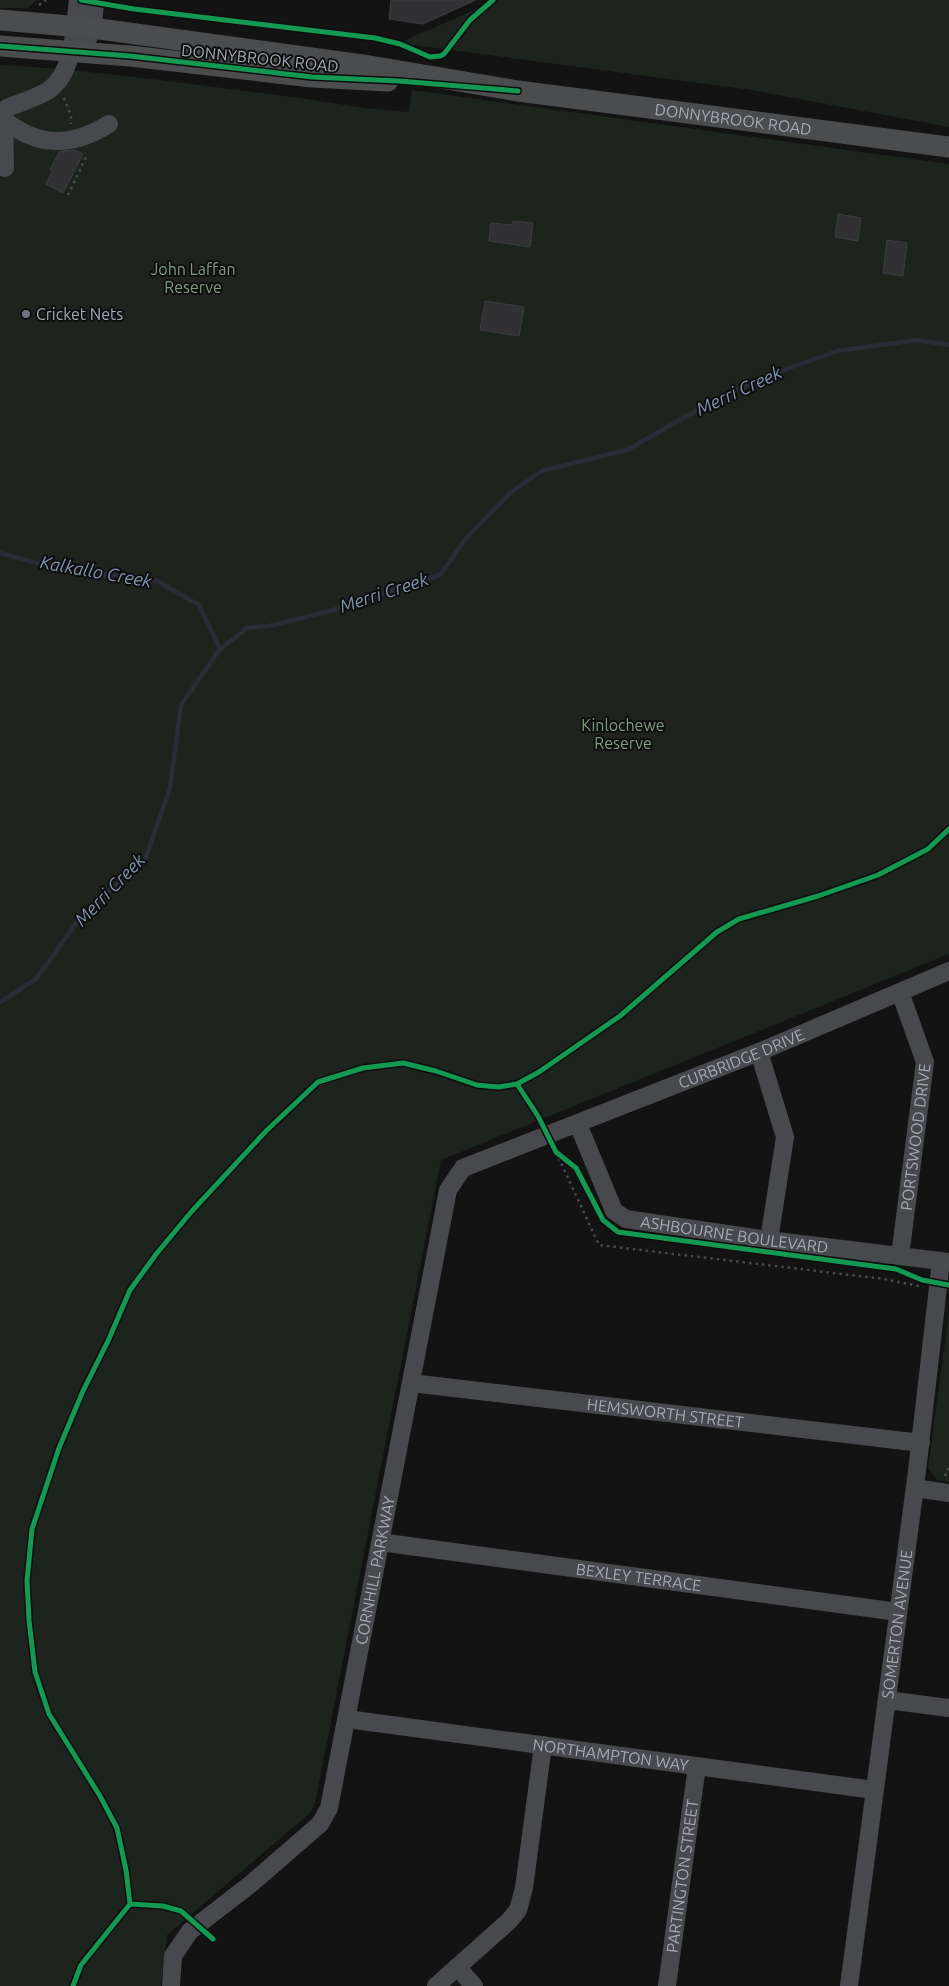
<svg xmlns="http://www.w3.org/2000/svg" width="949" height="1986" viewBox="0 0 949 1986" font-family="Ubuntu,sans-serif">
	<style>
		.green { fill: #1d241e }
		.lines { fill: none; stroke-linecap: round; stroke-linejoin: round }
		.stream { stroke: #272e35; stroke-width: 4.5 }
		.building { fill: #313133; stroke: #3c3d40 }
		.path { stroke: #494b4e; stroke-width: 2.5; stroke-dasharray: 2.5 4; stroke-linecap: butt }
		.minor { stroke: #48494c; stroke-width: 18 }
		.major { stroke: #4a4c4e; stroke-width: 21 }
		.cycleway-casing { stroke: #0e0e0f; stroke-width: 8 }
		.cycleway { stroke: #139951; stroke-width: 5 }
		.poi-dot { fill: #72747d; stroke: #0e0e0f; stroke-width: 2 }
		.labels { text-anchor: middle; stroke-width: 4; stroke-linejoin: round; paint-order: stroke }
		.street-label { font-size: 16px; fill: #a5a9b5; stroke: #0e0e0f }
		.park-label { font-size: 16px; fill: #7ca07e; stroke: #0e0e0f }
		.poi-label { font-size: 16px; fill: #a5a9b5; stroke: #0e0e0f; text-anchor: start }
		.water-label { font-size: 18px; font-style: italic; fill: #7c97b0; stroke: #0e0e0f }
	</style>
	<rect width="100%" height="100%" fill="#131314"/>
	<path class="green" d="M0,0H37L28,8H0Z
		M497,0H949V127L752,90L399,43Z
		M0,65C95,70 190,84 284,96C326,101 367,110 409,112L412,90L949,164V954L441,1160L315,1803L309,1814L167,1935L161,1986H0Z
		M949,1312V1482L937,1480L928,1468Z"/>
	<g class="lines">
		<path class="stream" d="M0,553L55,568L157,581L199,605L220,649
			M0,1002L36,979L82,915L145,860L170,788L181,705L220,649L247,628L269,626L333,610L440,575L468,536L510,493L542,471L627,450L715,400L770,375L837,351L917,340L949,345"/>
	</g>
	<path class="building" d="M391,0H476L423,24L389,19Z
		M75,150L83,154L63,193L46,184L52,172L50,170L60,151Z
		M838,214L861,218L858,241L835,237Z
		M513,221L533,223L530,247L489,241L491,223L513,225Z
		M887,240L907,243L903,276L883,273Z
		M485,301L524,307L519,336L480,330Z"/>
	<g class="lines">
		<path class="path" d="M39,5L46,0
			M64,98L71,116V124
			M68,195L86,157L85,153
			M556,1152L599,1245L884,1279L923,1287
			M945,1476L949,1468"/>
		<g class="minor">
			<path d="M71,51C96,42 93,22 95,0"/>
			<path d="M3,119C38,148 72,147 109,124"/>
			<path d="M5,168L4,112L7,108C21,102 37,98 49,90C75,71 74,28 78,0"/>
			<path d="M759,1052L785,1137L769,1240"/>
			<path id="s1" d="M578,1124L614,1211L626,1219L769,1240L949,1262"/>
			<path id="s2" d="M900,1256L925,1062L900,992"/>
			<path id="s3" d="M411,1383L921,1443"/>
			<path d="M915,1488L949,1493"/>
			<path id="s4" d="M380,1542L898,1612"/>
			<path d="M887,1700L949,1708"/>
			<path id="s5" d="M347,1719L874,1790"/>
			<path d="M457,1967L474,1986"/>
			<path id="s6" d="M171,1986L173,1956L190,1931L252,1883L320,1824L329,1808L448,1190L463,1168L759,1052L949,971"/>
			<path d="M436,1986L509,1921L518,1910L524,1888L543,1745"/>
			<path id="s7" d="M667,1986L697,1766"/>
			<path id="s8" d="M849,1986L917,1471L941,1261"/>
		</g>
		<g class="major">
			<path id="s9" d="M0,20L92,28L370,66L518,91L949,147"/>
			<path d="M0,46L130,56L312,77L388,81"/>
		</g>
		<defs>
			<path id="cycleway" d="M81,0L134,9L375,38L400,44L430,57L440,56L444,54L470,20L493,0
				M0,46L130,56L312,77L399,81L518,91
				M517,1084L538,1116L556,1152L576,1168L603,1220L618,1232L896,1269L922,1280L949,1285
				M130,1904L163,1906L181,1911L213,1939
				M73,1986L81,1965L130,1904L126,1870L117,1828L100,1796L49,1714L35,1672L29,1620L27,1581L32,1529L59,1448L83,1391L108,1341L130,1290L157,1253L192,1211L266,1131L318,1082L363,1068L403,1063L436,1071L477,1085L498,1087L517,1084L539,1072L620,1016L717,932L739,919L818,896L878,875L928,849L949,829"/>
		</defs>
		<use href="#cycleway" class="cycleway-casing"/>
		<use href="#cycleway" class="cycleway"/>
	</g>
	<circle class="poi-dot" cx="26" cy="314" r="5"/>
	<g class="labels">
		<g class="street-label">
			<text transform="translate(260 58) rotate(6)" y="6">DONNYBROOK ROAD</text>
			<text dy="6" stroke="none"><textPath href="#s9" startOffset="740">DONNYBROOK ROAD</textPath></text>
			<text dy="6" stroke="none"><textPath href="#s6" startOffset="1202">CURBRIDGE DRIVE</textPath></text>
			<text dy="6" stroke="none"><textPath href="#s2" startOffset="120">PORTSWOOD DRIVE</textPath></text>
			<text dy="6" stroke="none"><textPath href="#s1" startOffset="218">ASHBOURNE BOULEVARD</textPath></text>
			<text dy="6" stroke="none"><textPath href="#s3" startOffset="256">HEMSWORTH STREET</textPath></text>
			<text dy="6" stroke="none"><textPath href="#s6" startOffset="489">CORNHILL PARKWAY</textPath></text>
			<text dy="6" stroke="none"><textPath href="#s4" startOffset="261">BEXLEY TERRACE</textPath></text>
			<text dy="6" stroke="none"><textPath href="#s8" startOffset="365">SOMERTON AVENUE</textPath></text>
			<text dy="6" stroke="none"><textPath href="#s5" startOffset="266">NORTHAMPTON WAY</textPath></text>
			<text dy="6" stroke="none"><textPath href="#s7" startOffset="111">PARTINGTON STREET</textPath></text>
		</g>
		<g class="park-label">
			<text x="193" y="275">John Laffan<tspan x="193" dy="18">Reserve</tspan></text>
			<text x="623" y="731">Kinlochewe<tspan x="623" dy="18">Reserve</tspan></text>
		</g>
		<g class="poi-label">
			<text x="36" y="320">Cricket Nets</text>
		</g>
		<g class="water-label">
			<text transform="translate(739 391) rotate(-25)" y="6">Merri Creek</text>
			<text transform="translate(96 572) rotate(10)" y="6">Kalkallo Creek</text>
			<text transform="translate(384 593) rotate(-18)" y="6">Merri Creek</text>
			<text transform="translate(110 890) rotate(-46)" y="6">Merri Creek</text>
		</g>
	</g>
</svg>
